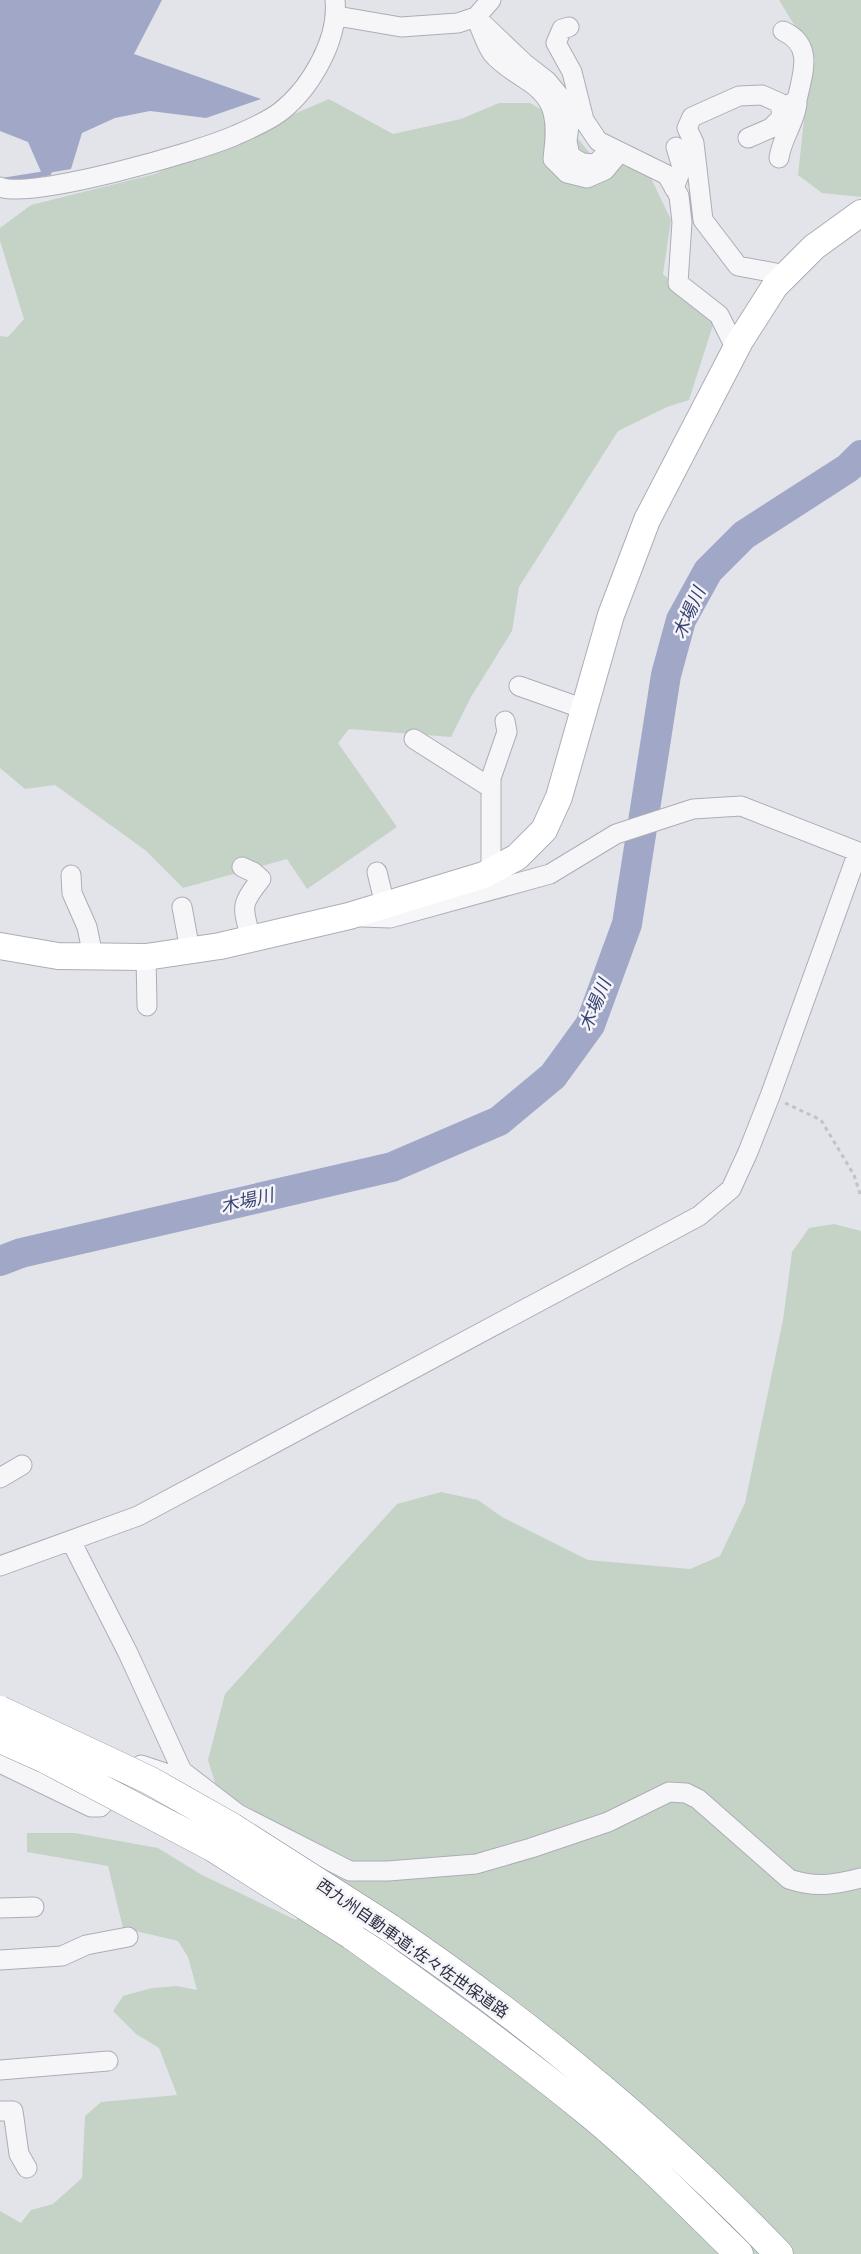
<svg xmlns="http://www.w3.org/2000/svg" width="861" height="2254" viewBox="0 0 861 2254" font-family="'DejaVu Sans','Noto Sans JP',sans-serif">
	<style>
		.green { fill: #c5d3c6 }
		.water { fill: #a1a8c7 }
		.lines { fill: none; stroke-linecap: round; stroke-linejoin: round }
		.stream { stroke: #a1a8c7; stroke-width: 5 }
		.river { stroke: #a1a8c7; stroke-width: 30 }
		.street-casing { stroke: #acadb7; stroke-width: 21 }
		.secondary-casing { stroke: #acadb7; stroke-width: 28 }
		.highway-casing { stroke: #8c8ea0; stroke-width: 29 }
		.path { stroke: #c1c2c9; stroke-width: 3; stroke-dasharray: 4 4; stroke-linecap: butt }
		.street { stroke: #f6f6f9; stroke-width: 19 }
		.secondary { stroke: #fff; stroke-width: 26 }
		.highway { stroke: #fff; stroke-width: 28 }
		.highway-bridge-casing { stroke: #8c8ea0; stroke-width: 29; stroke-linecap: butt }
		.highway-bridge { stroke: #fff; stroke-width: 28 }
		.labels { text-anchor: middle; stroke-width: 5; stroke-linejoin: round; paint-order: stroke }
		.street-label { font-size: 16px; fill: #2c2e41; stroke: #f3f3f8 }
		.water-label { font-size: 18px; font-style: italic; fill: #394272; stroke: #f3f3f8 }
	</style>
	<rect width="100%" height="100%" fill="#e3e4ea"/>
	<path class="green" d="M779,0H861V197L822,193L798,175L804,119L815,59Z
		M329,99L393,134L461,119L499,103H530L567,125L592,156L649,174L671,220L663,274L714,322L689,400L667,407L618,431L519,587L512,631L471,697L451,737L349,729L338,743L397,827L307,889L287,859L183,888L145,850L55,785L25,789L0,768V336L8,337L24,319L0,241V228L31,205L155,174Z
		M834,1224L861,1231V2254H0V2211L21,2223L31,2210L53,2204L82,2178L85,2116L101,2102L177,2095L159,2048L136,2034L113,2011L123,1996L152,1988L177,1986L197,1990L188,1957L178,1941L123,1928L108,1866L27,1852V1833H75L158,1848L202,1875L296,1920L342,1864L219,1796L208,1760L225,1694L397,1504L441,1492L478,1500L502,1517L588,1560L690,1569L720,1556L745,1503L783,1320L792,1252L809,1228Z"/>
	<path class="water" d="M0,0H162L134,54L261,99L206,118L150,111L115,118L82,133L71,169L42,174L28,142L0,131Z"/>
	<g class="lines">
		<path class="stream" d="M5,180L49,173"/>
		<path class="river" d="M0,1261L21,1253L392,1167L499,1121L553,1076L590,1025L627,924L666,675L681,620L708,571L744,535L848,468L861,455"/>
		<defs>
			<path id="street" d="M337,16L401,27L458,23L476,17L491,0
				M476,17C481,29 485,43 492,53C500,63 514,72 525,79C559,99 557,124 553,159L567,173L587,178L605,170L620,152
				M482,23L524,63L547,81L561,98L570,118L567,141L570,156L582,163L596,164L608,151
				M569,27L562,29L556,43L572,72L584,120L598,141L667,175L679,196L682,222L678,283L719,315L736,349
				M781,109L797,100C803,72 814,45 783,31
				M748,138L771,128L782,117L780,103L762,95L739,96L692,117L687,128L694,143L703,220L738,266L786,275
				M779,158C782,137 794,125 797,104
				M0,187C31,200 201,151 236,135C250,129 268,121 280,112C311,88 339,39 335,0
				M674,188L682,167L676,147
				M519,686L584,709
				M414,739L491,788
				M242,867L253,872L261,879C239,906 243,907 251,939
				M491,871V778L507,732L505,721
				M377,872L385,905
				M71,875L72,893L87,927L93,956
				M182,907L190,950
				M362,917L390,918L550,874L616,834L693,809L741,806L861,853
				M146,957L147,1006
				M0,1478L22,1465
				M71,1541L128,1653L182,1771L238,1814L350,1871H388L476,1864L531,1848L608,1822L669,1792L686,1793L698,1799L789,1879C815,1888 835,1885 861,1878
				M0,1566L138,1516L699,1216L731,1189L748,1152L770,1096L858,852
				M0,1763L91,1807H100L141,1765L168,1774L192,1779
				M0,1908L34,1907
				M0,1960L62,1956L86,1945L128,1937
				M0,2070L108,2061
				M0,2111H13L19,2154L27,2168"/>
			<path id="secondary" d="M0,946L58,956L146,957L220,946L349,916L484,875L517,857L544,830L559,797L611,615L647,520L740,341L775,286L814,247L861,213"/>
			<path id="highway" d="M390,1928C530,2023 661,2131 779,2254
				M351,1935C432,1993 513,2051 590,2114C643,2158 691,2207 739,2254"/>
		</defs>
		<use href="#street" class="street-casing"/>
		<use href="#secondary" class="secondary-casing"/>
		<use href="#highway" class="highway-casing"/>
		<path class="path" d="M785,1103L821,1120L854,1175L861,1197"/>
		<use href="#street" class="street"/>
		<use href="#secondary" class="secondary"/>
		<use href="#highway" class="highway"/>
		<defs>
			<path id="highway-bridge" d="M0,1710L149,1780L232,1827L390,1928
				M0,1739L45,1759L212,1847L351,1935"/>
		</defs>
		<use href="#highway-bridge" class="highway-bridge-casing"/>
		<use href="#highway-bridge" class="highway-bridge"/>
	</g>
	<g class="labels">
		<g class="street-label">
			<text transform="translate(413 1948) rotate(35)" y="6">西九州自動車道;佐々佐世保道路</text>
		</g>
		<g class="water-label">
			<text transform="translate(689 613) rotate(-66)" y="6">木場川</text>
			<text transform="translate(595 1005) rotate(-67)" y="6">木場川</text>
			<text transform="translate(247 1201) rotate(-13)" y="6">木場川</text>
		</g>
	</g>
</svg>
